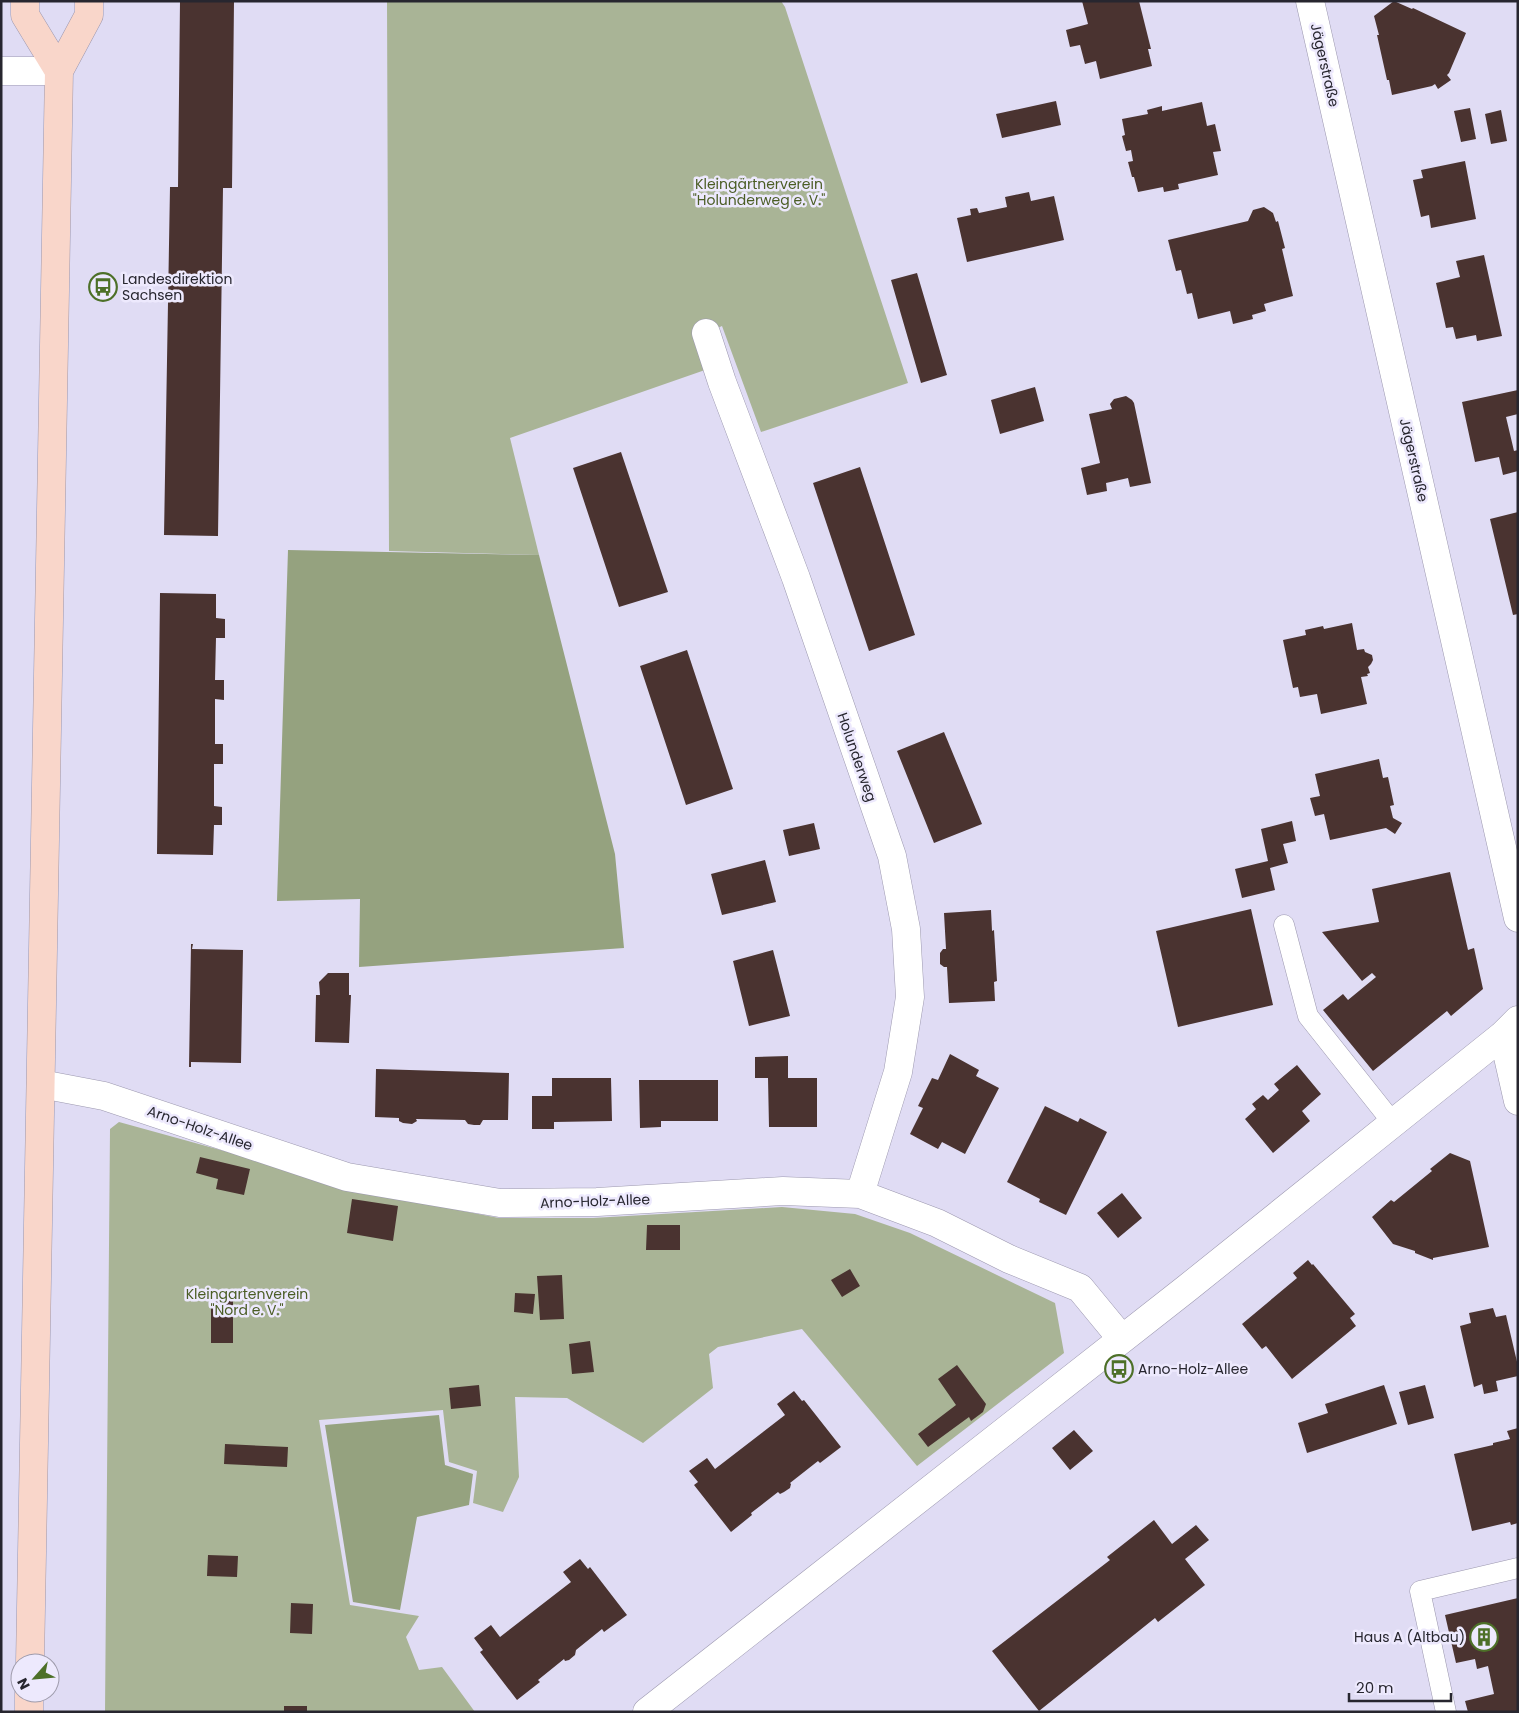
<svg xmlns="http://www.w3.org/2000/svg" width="1519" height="1713" viewBox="0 0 1519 1713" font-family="Poppins,sans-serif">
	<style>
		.green { fill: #a9b496 }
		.forest { fill: #95a27f }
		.building { fill: #4a3330 }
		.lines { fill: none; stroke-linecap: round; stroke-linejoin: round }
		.lane-casing { stroke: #9c98af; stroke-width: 21 }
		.street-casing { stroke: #9c98af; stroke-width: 29 }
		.secondary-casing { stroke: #9c98af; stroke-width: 29 }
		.lane { stroke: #fff; stroke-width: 20 }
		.street { stroke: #fff; stroke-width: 28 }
		.secondary { stroke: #f9d6ca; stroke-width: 28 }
		.labels { text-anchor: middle; stroke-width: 5; stroke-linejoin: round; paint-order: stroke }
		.street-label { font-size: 14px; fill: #27262f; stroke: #ede9fd }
		.park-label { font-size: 14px; fill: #4b5d25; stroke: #ede9fd }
		.poi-label { font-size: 14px; fill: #27262f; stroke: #ede9fd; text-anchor: start }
	</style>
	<rect width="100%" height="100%" fill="#e0dcf4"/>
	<path class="green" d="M387,1H781L785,7L908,383L761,432L722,326L694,339L705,370L510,438L539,555L389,551Z
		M119,1122L257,1160L350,1189L499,1218H593L782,1207L855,1214L910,1233L1055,1303L1064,1353L917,1466L802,1329L718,1347L709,1354L713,1388L643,1443L567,1398L515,1397L519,1477L503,1512L473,1503L477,1471L449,1462L443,1410L319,1420L350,1605L419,1616L406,1637L419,1670L442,1667L475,1712H105L110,1129Z"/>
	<path class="forest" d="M288,550L539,555L615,854L624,948L359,967L360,899L277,901Z
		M439,1415L445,1465L473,1474L469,1505L417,1517L400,1610L353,1602L325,1425Z"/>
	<path class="building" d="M180,1H234L232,188H223L218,536L164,535L170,187H178Z
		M1082,1H1139L1151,49H1148L1152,66L1100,79L1096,61L1085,64L1080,45L1070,47L1066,30L1088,24Z
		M1394,1L1412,9L1413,8L1466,33L1449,73L1447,75L1451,80L1438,89L1435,84L1432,86L1392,95L1389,80H1387L1377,35H1379L1374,16Z
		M1056,101L1061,125L1002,138L996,114Z
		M1202,102L1207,126L1215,124L1221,151L1213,152L1218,175L1178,184L1179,189L1164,192L1163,187L1138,192L1134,177H1132L1128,162L1133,161L1131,150L1126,151L1122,136L1125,135L1122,119L1148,114L1147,110L1162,106V111Z
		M1470,108L1476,139L1461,142L1454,111Z
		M1501,110L1507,141L1491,144L1485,114Z
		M1465,161L1476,219L1431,228L1429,215L1421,217L1413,180L1423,178L1421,170Z
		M1029,192L1031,201L1054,196L1064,240L967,262L957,218L971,215L970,209L977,208L979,213L1007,207L1005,197Z
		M1264,207L1273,213L1276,222L1278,221L1285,248L1282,249L1293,296L1264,304L1266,311L1252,315L1253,319L1233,324L1230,311L1198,319L1192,293L1187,294L1181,270L1176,271L1168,240L1248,221L1253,210Z
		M1484,255L1502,336L1477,341L1476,335L1456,339L1453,327L1446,328L1436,283L1460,277L1456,261Z
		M917,273L947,375L921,383L891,280Z
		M1035,387L1044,421L1000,434L991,400Z
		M1518,390V414L1506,417L1514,451L1518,450V471L1503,475L1499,457L1475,462L1462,402Z
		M1126,396L1132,400L1134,403L1151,483L1130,487L1128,478L1106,483L1107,491L1087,495L1081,468L1100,463L1089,414L1112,409L1110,404L1114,399Z
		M621,452L668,592L619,607L573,468Z
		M860,467L915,635L869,651L813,483Z
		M1518,512V614L1513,615L1490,519Z
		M160,593L216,594V618L225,619V638H216L215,680H224V700L215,699V744H223V764H214V806L222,807V825H214L213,855L157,854Z
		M1352,623L1357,650L1364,649L1365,652L1372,655L1373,660L1371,664L1368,667L1370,673L1367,674L1368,676L1361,677L1367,704L1321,714L1317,694L1300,697L1298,687L1293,688L1283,640L1306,635L1305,630L1323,626L1324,629Z
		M687,650L733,789L686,805L640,666Z
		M944,732L982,824L934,843L897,751Z
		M1379,759L1383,778L1388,777L1394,805L1390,806L1393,818L1402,823L1395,834L1386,828L1330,840L1324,814L1315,816L1310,798L1320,796L1315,774Z
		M1292,821L1296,841L1283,844L1288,863L1270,868L1275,890L1242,898L1235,869L1268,861L1261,829Z
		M814,823L820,849L789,856L783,830Z
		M765,860L776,902L722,915L711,874Z
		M1450,872L1468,950L1474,948L1483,989L1451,1016L1447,1011L1373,1071L1323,1010L1343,994L1348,1000L1376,977L1372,973L1362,981L1322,932L1379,922L1372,889Z
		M1251,909L1273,1005L1178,1027L1156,931Z
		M991,910L992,931L994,930L997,981L994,982L995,1001L949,1003L947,967H944L940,964V953L943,949H946L944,913Z
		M191,944H193L192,949L243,950L241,1063L191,1062V1067H189Z
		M773,950L790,1016L749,1026L733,961Z
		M328,973H349V995H351L349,1043L315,1042L316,995H320L319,982Z
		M950,1054L979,1070L976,1076L999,1088L965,1154L942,1142L938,1149L910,1134L923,1108L918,1106L932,1078L938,1080Z
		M788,1056V1078H817V1127H769L768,1078H755V1057Z
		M1297,1065L1321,1094L1302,1111L1310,1121L1273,1153L1245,1119L1256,1109L1252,1104L1263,1095L1268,1100L1279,1090L1274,1084Z
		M376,1069L509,1073L508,1120H483L480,1125H474L468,1124L465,1120L416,1119L417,1121L412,1124L403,1123L399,1121V1118L375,1117Z
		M552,1078H611L612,1121L554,1122V1129H532V1096H552Z
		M639,1080H718V1121H661V1127L640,1128Z
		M1045,1106L1078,1122L1080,1118L1107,1132L1066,1215L1039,1202L1040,1199L1007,1182Z
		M1450,1153L1470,1161L1489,1247L1433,1258V1260L1415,1253V1251L1393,1244L1372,1217L1391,1200L1394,1202L1432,1171L1430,1169Z
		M200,1157L250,1169L244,1195L216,1189L218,1179L196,1173Z
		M1122,1193L1142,1218L1118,1238L1097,1213Z
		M352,1199L398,1206L393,1241L347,1233Z
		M647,1225H680V1250H646Z
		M1308,1260L1312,1265L1313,1264L1355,1314L1350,1318L1356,1326L1292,1379L1266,1346L1262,1349L1242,1324L1297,1278L1293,1273Z
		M850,1269L860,1286L842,1297L831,1280Z
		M562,1275L564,1319L540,1320L537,1276Z
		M515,1293L535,1294L533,1314L514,1312Z
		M211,1296H233V1343H211Z
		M1493,1308L1496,1317L1506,1315L1518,1366V1376L1496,1381L1498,1391L1484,1394L1482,1384L1474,1387L1460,1326L1471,1323L1469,1313Z
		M590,1341L594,1372L572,1374L569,1344Z
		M957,1365L986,1404L983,1412L971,1421L969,1417L928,1447L918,1434L956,1405L938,1379Z
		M479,1385L481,1406L451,1409L449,1388Z
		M1384,1385L1397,1424L1307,1453L1298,1423L1328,1413L1325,1404Z
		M1425,1385L1434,1418L1408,1425L1399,1392Z
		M794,1391L802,1401L804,1400L841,1447L820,1463L818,1461L790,1483L791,1484L790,1488L784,1492L780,1494L778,1492L751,1513L752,1515L731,1532L694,1485L698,1482L689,1471L707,1458L715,1469L785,1415L777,1404Z
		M1518,1428V1523L1511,1525L1510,1522L1472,1531L1454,1454L1493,1445V1443L1510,1439L1507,1431Z
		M1074,1430L1093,1451L1070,1470L1052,1448Z
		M225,1444L288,1447L287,1467L224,1464Z
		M1154,1520L1172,1544L1196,1525L1209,1540L1185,1559L1205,1585L1158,1622L1155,1618L1039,1711L992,1651L1110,1560L1107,1557Z
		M208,1555L238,1556L237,1577L207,1576Z
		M580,1559L588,1569L590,1567L627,1615L604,1632L602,1629L576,1650L575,1655L569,1660L565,1661L564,1659L538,1680L540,1682L517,1700L480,1652L483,1650L474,1638L491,1625L500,1637L571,1582L563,1572Z
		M1518,1598V1712H1468L1465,1701L1494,1694L1488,1666L1477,1669L1475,1659L1456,1663L1445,1615Z
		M291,1603L313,1604L312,1634L290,1633Z
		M284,1706H307V1712H284Z"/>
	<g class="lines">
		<defs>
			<path id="lane" d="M1284,925L1308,1016L1393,1123
				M1446,1712L1420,1591L1518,1568"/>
			<path id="street" d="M1310,1L1518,918
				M1,71H59
				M706,333L722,382L796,578L892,856L906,929L910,997L898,1072L860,1194
				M1503,1035L1518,1101
				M41,1084L104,1096L347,1177L500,1203L597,1202L783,1191L860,1194L937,1223L1009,1259L1080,1288L1122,1339
				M647,1712L1186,1289L1503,1035L1518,1020"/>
			<path id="secondary" d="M25,1V15L59,71
				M30,1663L59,71L89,15V1
				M29,1712V1693"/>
		</defs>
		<use href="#lane" class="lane-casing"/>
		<use href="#street" class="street-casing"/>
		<use href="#secondary" class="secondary-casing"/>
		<use href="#lane" class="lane"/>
		<use href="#street" class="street"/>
		<use href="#secondary" class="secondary"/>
	</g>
	<defs>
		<symbol id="bus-ring" viewBox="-11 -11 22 22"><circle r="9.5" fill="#ede9fd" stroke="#4d7028" stroke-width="1.5"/><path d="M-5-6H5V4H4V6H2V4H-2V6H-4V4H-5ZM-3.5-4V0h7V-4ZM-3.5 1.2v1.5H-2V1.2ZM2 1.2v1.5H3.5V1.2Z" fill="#4d7028"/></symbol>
		<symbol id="building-ring" viewBox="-11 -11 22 22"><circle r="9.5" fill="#ede9fd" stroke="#4d7028" stroke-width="1.5"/><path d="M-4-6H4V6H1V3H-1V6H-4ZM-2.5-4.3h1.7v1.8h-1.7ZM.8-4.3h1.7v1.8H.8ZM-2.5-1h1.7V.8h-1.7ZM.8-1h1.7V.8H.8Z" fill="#4d7028"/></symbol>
	</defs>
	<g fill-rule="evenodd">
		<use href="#bus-ring" x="87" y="271" width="32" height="32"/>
		<use href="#bus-ring" x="1103" y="1353" width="32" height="32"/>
		<use href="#building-ring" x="1468" y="1621" width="32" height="32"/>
	</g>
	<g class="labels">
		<g class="street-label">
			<text transform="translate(1325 65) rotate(77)" y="5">Jägerstraße</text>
			<text transform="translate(1414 460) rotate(77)" y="5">Jägerstraße</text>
			<text transform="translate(857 757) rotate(71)" y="5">Holunderweg</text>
			<text transform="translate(200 1128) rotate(19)" y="5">Arno-Holz-Allee</text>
			<text transform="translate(595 1201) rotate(-2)" y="5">Arno-Holz-Allee</text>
		</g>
		<g class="park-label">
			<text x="759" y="189">Kleingärtnerverein<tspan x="759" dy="16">"Holunderweg e. V."</tspan></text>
			<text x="247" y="1299">Kleingartenverein<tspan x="247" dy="16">"Nord e. V."</tspan></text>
		</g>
		<g class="poi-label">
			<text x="122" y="284">Landesdirektion<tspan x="122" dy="16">Sachsen</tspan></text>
			<text x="1138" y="1374">Arno-Holz-Allee</text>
			<text x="1465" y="1642" text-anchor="end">Haus A (Altbau)</text>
		</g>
	</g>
	<rect width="1519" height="1713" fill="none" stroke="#27262f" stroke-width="5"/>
	<g transform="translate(35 1678) rotate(243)"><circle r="24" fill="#ede9fd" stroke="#9e9bab"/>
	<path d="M0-4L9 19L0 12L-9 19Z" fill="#4d7028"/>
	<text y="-8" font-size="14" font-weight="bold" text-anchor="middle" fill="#27262f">N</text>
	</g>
	<path d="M1349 1693v8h102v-8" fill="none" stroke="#27262f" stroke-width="2.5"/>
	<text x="1356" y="1693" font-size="15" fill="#27262f" stroke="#ede9fd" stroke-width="4" paint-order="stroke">20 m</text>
</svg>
